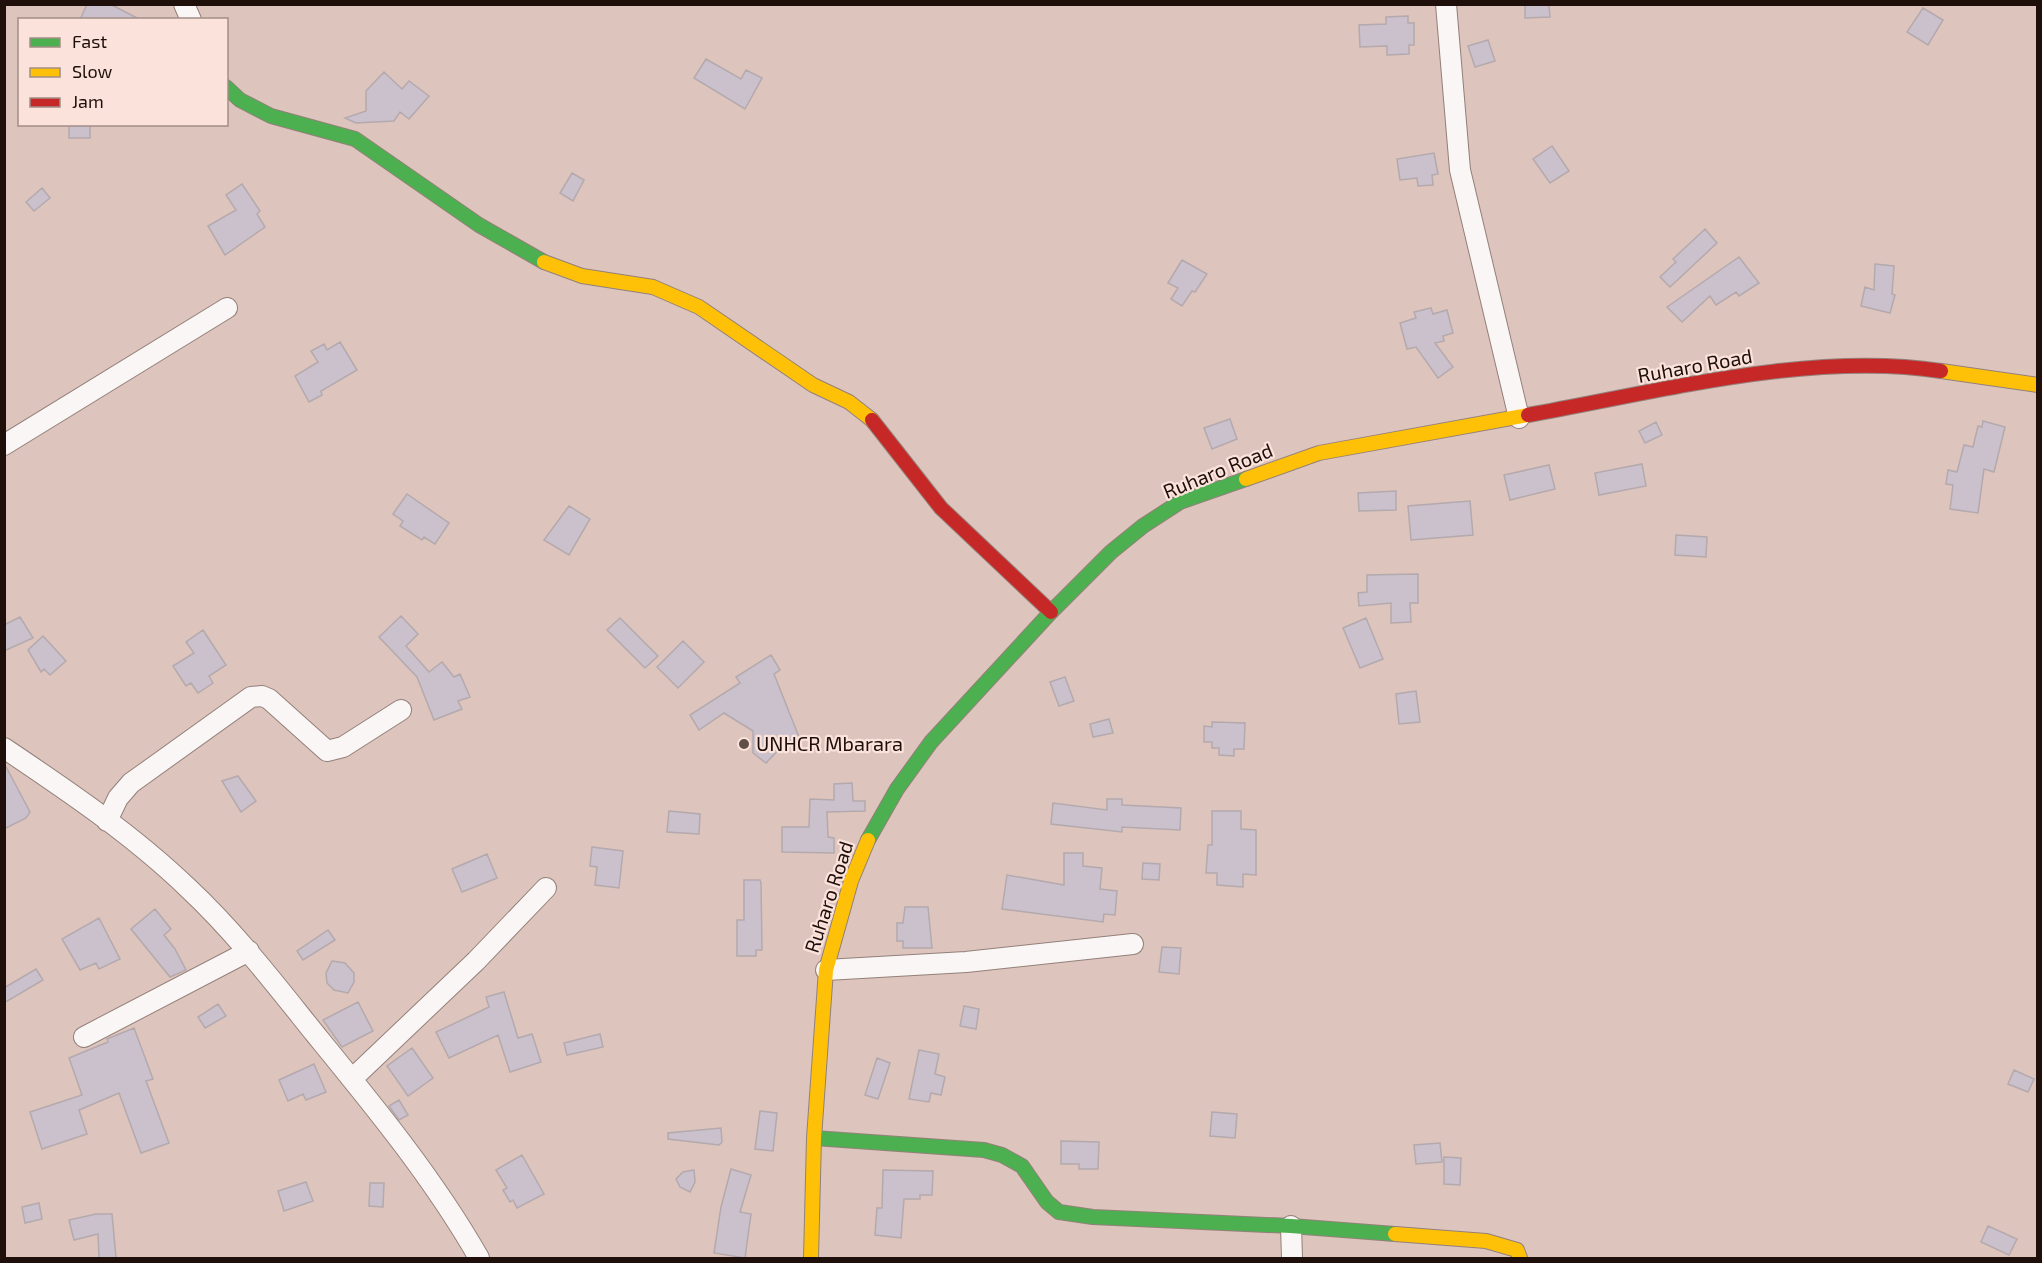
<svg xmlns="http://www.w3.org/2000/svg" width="2042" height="1263" viewBox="0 0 2042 1263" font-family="'Exo 2',sans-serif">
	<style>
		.building { fill: #cbc1cc; stroke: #b4a9ad; stroke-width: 1.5 }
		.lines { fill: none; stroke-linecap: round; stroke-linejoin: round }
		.street-casing { stroke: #93807a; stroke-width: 22 }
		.fast-casing { stroke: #93807a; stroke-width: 16 }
		.slow-casing { stroke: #93807a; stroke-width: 16 }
		.jam-casing { stroke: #93807a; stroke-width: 16 }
		.street { stroke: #faf6f5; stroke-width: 20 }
		.fast { stroke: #4caf50; stroke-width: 14 }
		.slow { stroke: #ffc107; stroke-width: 14 }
		.jam { stroke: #c62828; stroke-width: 14 }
		.poi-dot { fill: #624e48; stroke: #fbe3db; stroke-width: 2 }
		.labels { text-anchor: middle; stroke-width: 4.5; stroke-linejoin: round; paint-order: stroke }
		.street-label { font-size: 20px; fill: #1f0f0a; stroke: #fbe3db }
		.poi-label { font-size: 20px; fill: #1f0f0a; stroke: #fbe3db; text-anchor: start }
	</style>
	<rect width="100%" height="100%" fill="#ddc4bc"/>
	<path class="building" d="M87,4H110L141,20H80Z
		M1525,4H1549L1550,17L1525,18Z
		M1923,8L1943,20L1928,45L1907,32Z
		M1408,16V23H1414V45H1409V54L1387,55V46L1360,47L1359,25L1386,24V17Z
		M1488,40L1495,61L1475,67L1468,46Z
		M706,59L741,79L746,70L762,78L745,109L694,78Z
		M384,72L402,89L409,81L429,96L409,119L400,112L394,121L356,123L345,118L366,111V91Z
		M69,124H90V138H69Z
		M1552,146L1569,171L1550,183L1533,159Z
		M1434,153L1438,174L1432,175L1433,185L1418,186L1417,178L1400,180L1397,159Z
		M572,173L584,180L573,201L560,193Z
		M242,184L260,211L257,214L265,227L225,255L208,226L236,210L226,195Z
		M42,188L50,198L34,211L26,202Z
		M1705,229L1717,243L1670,287L1660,277L1676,262L1673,259Z
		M1739,257L1759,283L1739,296L1736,292L1716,305L1710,296L1682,322L1667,307Z
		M1182,260L1207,274L1195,292L1192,291L1182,306L1171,299L1178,288L1168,283Z
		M1875,264L1894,266L1892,294L1895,295L1890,313L1861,306L1865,287L1874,290Z
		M1431,308L1433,314L1447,310L1453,333L1443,336L1444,341L1435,343L1453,367L1438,378L1416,347L1407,349L1400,323L1416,318L1414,312Z
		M340,342L357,370L321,391L322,395L309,402L295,376L318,362L311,351L324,344L327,350Z
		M1230,419L1237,439L1212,449L1204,428Z
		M1983,421L2005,427L1994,472L1984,469L1978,513L1950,509L1953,485L1946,484L1948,470L1957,472L1964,445L1973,447L1978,426L1982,427Z
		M1656,422L1662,435L1645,443L1639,431Z
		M1642,464L1646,486L1599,495L1595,473Z
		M1549,465L1555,489L1510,500L1504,475Z
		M1396,491V510L1359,511L1358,493Z
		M407,494L449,523L435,544L424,537L422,540L400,526L403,521L393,514Z
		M1470,501L1473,535L1411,540L1408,506Z
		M569,506L590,519L569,555L544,540Z
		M1676,535L1707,537L1706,557L1675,555Z
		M1418,574V603H1410L1411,622L1391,623V603L1359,606L1358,593L1367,592V575Z
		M401,616L418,634L406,646L429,672L442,662L454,677L460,674L470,697L458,701L462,709L434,720L417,677L379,637Z
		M20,617L33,638L4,651V625Z
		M620,618L658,656L645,668L607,630Z
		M1366,618L1383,659L1360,668L1343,628Z
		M203,630L226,665L209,676L213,683L198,693L191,683L186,686L173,666L194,653L186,642Z
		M43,636L66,661L50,675L44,669L41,672L28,650Z
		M683,641L704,662L678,688L657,667Z
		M771,655L780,670L774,674L799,737L786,742L766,763L753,753V731L724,713L699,730L690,715L740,683L736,677Z
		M1065,677L1074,701L1059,706L1050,682Z
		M1416,691L1420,722L1399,724L1396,694Z
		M1109,719L1113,733L1093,737L1090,724Z
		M1212,722L1245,723L1244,749H1234V756L1219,755V748H1212V742H1204V726L1212,727Z
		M4,763L30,812L26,818L4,829Z
		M238,776L256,801L241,812L222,781Z
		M852,783L853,801H865V811L827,812L828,837L834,838V853L782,852V827H809L810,799L834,800V784Z
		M1107,799H1122V805L1181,808L1180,830L1122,827V832L1051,824L1053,803L1107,810Z
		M669,811L700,814L699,834L667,832Z
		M1212,811H1241V829L1256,830V875L1243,874V887L1217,885V873H1206L1208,845H1212Z
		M592,847L623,851L619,888L595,885L597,867L590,866Z
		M1064,853H1083V866L1102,868L1100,889L1117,891L1115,915L1104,914L1103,922L1002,909L1007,875L1064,885Z
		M487,854L497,878L462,892L452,869Z
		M1143,863L1160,864L1159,880L1142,879Z
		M744,880H760L761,883L762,950H756V956H737V920H744Z
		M905,907H928L932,948H903V941H897V923H903Z
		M155,909L171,929L164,935L175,949L186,970L170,977L131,929Z
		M99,918L120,959L99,969L96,963L80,970L62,939Z
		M328,930L335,940L303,960L297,951Z
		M1162,947L1181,948L1179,974L1159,972Z
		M332,961L345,963L354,973V982L348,993L334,990L327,983L326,973Z
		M36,969L43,980L4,1003V988Z
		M504,992L518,1038L532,1034L541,1062L510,1072L498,1035L449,1058L436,1032L489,1007L486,997Z
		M358,1002L373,1031L342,1047L323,1020Z
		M218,1004L226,1016L205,1028L198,1017Z
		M964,1006L979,1009L976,1029L960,1026Z
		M134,1028L153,1079L146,1081L169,1143L141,1153L119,1093L79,1110L87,1134L42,1149L30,1112L82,1095L69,1058L108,1042L107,1039Z
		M600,1034L603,1047L567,1055L564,1043Z
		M412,1048L433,1078L408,1096L387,1066Z
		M919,1050L939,1054L935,1074L945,1077L941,1095L931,1093L929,1102L909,1099Z
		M877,1058L890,1063L878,1099L865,1095Z
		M314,1064L326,1092L306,1100L303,1094L288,1101L279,1080Z
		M2014,1070L2034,1079L2028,1092L2008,1084Z
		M399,1100L408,1115L399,1120L389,1106Z
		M760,1111L777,1113L773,1151L755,1149Z
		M1212,1112L1237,1114L1235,1138L1210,1136Z
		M721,1128L722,1142L719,1145L668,1139V1133Z
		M1061,1141L1099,1142L1098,1169H1079V1164H1061Z
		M1440,1143L1442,1162L1416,1164L1414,1145Z
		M522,1155L544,1194L517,1208L513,1200L510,1202L503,1190L507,1188L496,1170Z
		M1444,1157L1461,1158L1460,1185L1444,1184Z
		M731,1169L751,1175L740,1212L751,1214L745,1258L714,1253L721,1207Z
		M694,1170L695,1182L690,1192L680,1187L676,1179L683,1172Z
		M883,1170L933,1171L932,1195H920V1199H904L901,1238L875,1235L877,1208H882Z
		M306,1182L313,1201L284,1211L278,1191Z
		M370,1183H384L383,1207L369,1206Z
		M39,1203L42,1219L25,1223L22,1207Z
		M96,1214H112L116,1258H99L98,1234L74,1240L69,1220Z
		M1988,1226L2017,1239L2009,1255L1981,1242Z"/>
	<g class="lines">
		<defs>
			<path id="street" d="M184,4L191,20
				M1446,4L1460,170L1519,418
				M4,445L227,308
				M4,748C68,791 133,835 188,888C236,933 275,984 316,1035C374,1106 434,1179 479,1258
				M107,821L118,798L131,783L251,697L262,696L269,699L327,751L343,747L401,710
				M826,970L966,962L1133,944
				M84,1037L249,951
				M352,1079L476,961L546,888
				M1291,1226L1292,1258"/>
			<path id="fast" d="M226,87L240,100L271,116L355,139L479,225L544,262
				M868,840L897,789L931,742L1051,612L1111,552L1143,526L1180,502L1246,479
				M814,1138L984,1150L1002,1155L1022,1166L1047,1202L1059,1212L1093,1217L1291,1226L1395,1234"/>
			<path id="slow" d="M544,262L582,276L653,287L699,307L813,385L849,402L872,420
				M1941,371L2038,385
				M1246,479L1319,453L1528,415
				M1395,1234L1486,1241L1517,1250L1520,1258
				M811,1258L814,1138L826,970L851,881L868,840"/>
			<path id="jam" d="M1528,415C1658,392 1810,351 1941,371
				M872,420L941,508L1051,612"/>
		</defs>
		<use href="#street" class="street-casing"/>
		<use href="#fast" class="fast-casing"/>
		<use href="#slow" class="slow-casing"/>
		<use href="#jam" class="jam-casing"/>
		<use href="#street" class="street"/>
		<use href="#fast" class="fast"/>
		<use href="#slow" class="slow"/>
		<use href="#jam" class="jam"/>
	</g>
	<circle class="poi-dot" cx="744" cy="744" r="6"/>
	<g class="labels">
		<g class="street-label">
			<text transform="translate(1695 366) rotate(-10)" y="7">Ruharo Road</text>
			<text transform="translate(1218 471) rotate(-22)" y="7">Ruharo Road</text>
			<text transform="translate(829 897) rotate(-72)" y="7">Ruharo Road</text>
		</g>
		<g class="poi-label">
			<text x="756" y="751">UNHCR Mbarara</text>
		</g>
	</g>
	<rect width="2042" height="1263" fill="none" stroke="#1f0f0a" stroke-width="12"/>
	<rect x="18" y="18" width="210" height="108" fill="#fbe3db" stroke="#a38e87" stroke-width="1.5"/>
	<rect x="30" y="38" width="30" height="9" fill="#4caf50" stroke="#a38e87" stroke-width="1.5"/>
	<text x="72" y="48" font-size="18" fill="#1f0f0a">Fast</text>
	<rect x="30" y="68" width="30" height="9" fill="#ffc107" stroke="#a38e87" stroke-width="1.5"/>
	<text x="72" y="78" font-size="18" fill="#1f0f0a">Slow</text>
	<rect x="30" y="98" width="30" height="9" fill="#c62828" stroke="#a38e87" stroke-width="1.5"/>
	<text x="72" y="108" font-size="18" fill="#1f0f0a">Jam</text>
</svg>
